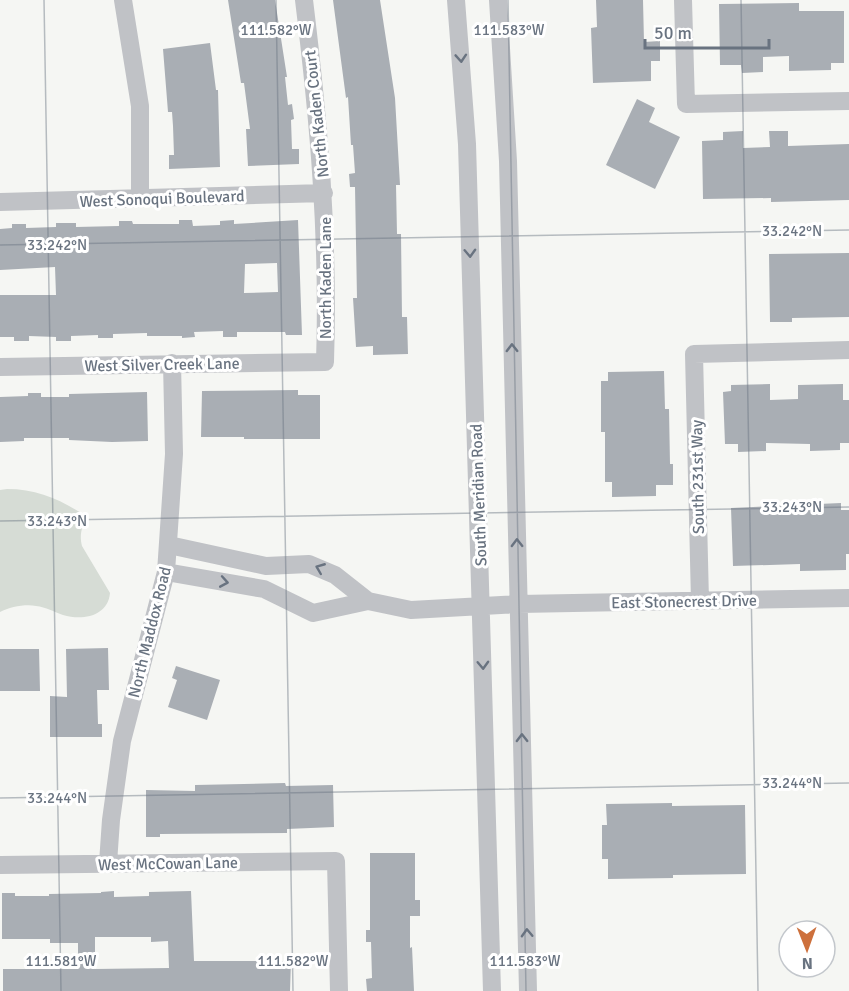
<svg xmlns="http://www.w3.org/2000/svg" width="849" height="991" viewBox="0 0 849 991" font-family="Signika,sans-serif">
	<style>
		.green { fill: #d6dcd5 }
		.building { fill: #a9aeb4; fill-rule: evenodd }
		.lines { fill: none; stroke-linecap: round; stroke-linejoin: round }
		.minor { stroke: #c0c2c6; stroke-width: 18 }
		.oneway { stroke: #697380 }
		.ticks { fill: none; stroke: #697380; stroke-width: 1.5; stroke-opacity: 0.45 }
		.labels { text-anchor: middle; stroke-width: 6; stroke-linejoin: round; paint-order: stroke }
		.street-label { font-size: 16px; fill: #697380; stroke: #fff }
		.ticks-label { font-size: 15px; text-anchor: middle; fill: #697380; stroke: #fff; stroke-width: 6; stroke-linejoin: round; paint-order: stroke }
	</style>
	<rect width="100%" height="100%" fill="#f5f6f3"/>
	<path class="green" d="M7,489C38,489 62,500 87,517C82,527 79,534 82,546L110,593C108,616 83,621 63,615C54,612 46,607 36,606C25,604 10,607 0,612V490Z"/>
	<path class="building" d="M228,0H275L287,77H285L288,105L292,104L294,119L291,120L292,149H299V164L248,166L246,129H250L244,83H241Z
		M333,0H380L395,98L400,185H396L397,234H401L402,317H407L408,354L373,355V346L356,347L353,298H357L355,187H350L349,174L355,173L353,145H351L348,97L346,98Z
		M596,0H643L644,42L660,41V61H651V81L593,83L591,28L597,27Z
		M799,3V11H844V63H831V70L789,71V56L763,57V72L742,73L741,65H720L719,4Z
		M210,43L216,90H218L220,167L169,169V155H174L173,126L172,112H168L163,49Z
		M637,99L655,108L649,122L680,137L655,189L606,165Z
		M743,131V148L770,147L769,131H788V146L849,144V200L771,202V198L703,199L702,141L723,140V132Z
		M179,220H192L193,226L220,225V221L234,220V224L298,220L302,335H286L285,332H237V337H223V331L194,332L195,337L182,338V336H147V333L113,334V338H98V335L71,336V341H56V337L29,336V341H14V337H0V295H56L55,267L0,270V229L12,228V224H26V228L56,227V223H76V227L119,226V221H132L133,224H179ZM277,263L278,292L244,293L245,264Z
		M849,253V317L792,318V322H770L769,254Z
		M664,371L665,409H669L670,464H673V485H656V496L612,497V482H605V432H601V381H608V372Z
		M770,384V400L798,399V385L843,384V400H849V443H840V450L810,451V444L766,443V451L738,452V444H725L723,392L731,391V385Z
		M298,390V395H320V439H244V437H201L202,391Z
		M147,392L148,441L112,442L69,440V438H24V441L0,442V397L28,396V393H41V397H69V394Z
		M841,503V510H849V554H846V570L800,571V564L733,566L731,508Z
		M108,648L109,690H97L98,724H102V737H50V696L67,697L66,649Z
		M0,649H39L40,691H0Z
		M176,666L220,680L207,720L168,707L177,680L172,678Z
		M285,783L286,786L333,785L334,827L287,829V833L160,834V837H146V790L195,791V785Z
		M672,803V806L745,805L746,874L673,875V878L608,879V859H602V825H607L606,804Z
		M370,853H415V900H420V916H410V948L412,947L414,991H367L366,979L372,978L371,942H366V930H370Z
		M114,891V897L149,896V892L191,891L194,961H291L290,991H3V969H78V943H50V939H2V893H15V896H49V894L101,893V892ZM95,937H151V942L168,941L169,968L95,969Z"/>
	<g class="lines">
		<path class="minor" d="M123,0L140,106V198
			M456,0L467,144L492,991
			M498,0L508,161L528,991
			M683,0L686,104L849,101
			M0,202L324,193
			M0,367L325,362C329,239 319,122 304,0
			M169,545L266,566L309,564L335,575L368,601
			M166,572L264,589L313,613L368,601L411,610L519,604L849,598
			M700,601L694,354L849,350
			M108,863L111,820L122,741L166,572L174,454L172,363
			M0,865L336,861L339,991"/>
	</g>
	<defs><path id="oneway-chevron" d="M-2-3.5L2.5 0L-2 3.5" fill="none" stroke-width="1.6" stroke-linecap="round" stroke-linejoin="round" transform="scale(1.5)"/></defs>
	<g class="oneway">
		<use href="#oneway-chevron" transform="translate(461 58) rotate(86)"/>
		<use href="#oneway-chevron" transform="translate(470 253) rotate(88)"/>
		<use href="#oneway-chevron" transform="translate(512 348) rotate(-91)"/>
		<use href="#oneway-chevron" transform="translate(517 543) rotate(-91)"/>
		<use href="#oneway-chevron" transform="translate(320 568) rotate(-158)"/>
		<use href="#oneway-chevron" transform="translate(224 582) rotate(10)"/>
		<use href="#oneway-chevron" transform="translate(483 665) rotate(88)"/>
		<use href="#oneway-chevron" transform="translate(522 738) rotate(-91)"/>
		<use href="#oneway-chevron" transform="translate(527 933) rotate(-92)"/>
	</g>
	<path class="ticks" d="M44,0L61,991M276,0L293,991M508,0L526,991M741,0L758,991M0,245L849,230M0,521L849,507M0,798L849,783"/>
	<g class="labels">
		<g class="street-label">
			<text transform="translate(316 114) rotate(-96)" y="6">North Kaden Court</text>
			<text transform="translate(162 198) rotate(-2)" y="6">West Sonoqui Boulevard</text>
			<text transform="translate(325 278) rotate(-90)" y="6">North Kaden Lane</text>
			<text transform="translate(162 364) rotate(-1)" y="6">West Silver Creek Lane</text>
			<text transform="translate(697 477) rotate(-91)" y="6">South 231st Way</text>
			<text transform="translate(478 495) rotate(-92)" y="6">South Meridian Road</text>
			<text transform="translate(684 601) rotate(-1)" y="6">East Stonecrest Drive</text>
			<text transform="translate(149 632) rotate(-76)" y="6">North Maddox Road</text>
			<text transform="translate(168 863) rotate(-1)" y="6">West McCowan Lane</text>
		</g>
	</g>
	<g class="ticks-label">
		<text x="276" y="35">111.582°W</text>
		<text x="509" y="35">111.583°W</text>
		<text x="792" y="236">33.242°N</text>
		<text x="57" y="250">33.242°N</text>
		<text x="792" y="512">33.243°N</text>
		<text x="57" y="526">33.243°N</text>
		<text x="792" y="788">33.244°N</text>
		<text x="57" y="803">33.244°N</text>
		<text x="61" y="966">111.581°W</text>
		<text x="293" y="966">111.582°W</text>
		<text x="525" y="966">111.583°W</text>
	</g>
	<g transform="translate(807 949) rotate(179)"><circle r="28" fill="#ffffff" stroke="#c3c7cc" stroke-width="1.5"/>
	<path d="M0-4.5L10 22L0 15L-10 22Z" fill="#cd703c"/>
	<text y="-9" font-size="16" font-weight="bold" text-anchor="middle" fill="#697380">N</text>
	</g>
	<path d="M645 39v9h124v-9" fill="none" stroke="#697380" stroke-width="3"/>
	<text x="654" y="39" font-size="18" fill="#697380" stroke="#ffffff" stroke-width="4.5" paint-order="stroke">50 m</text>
</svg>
